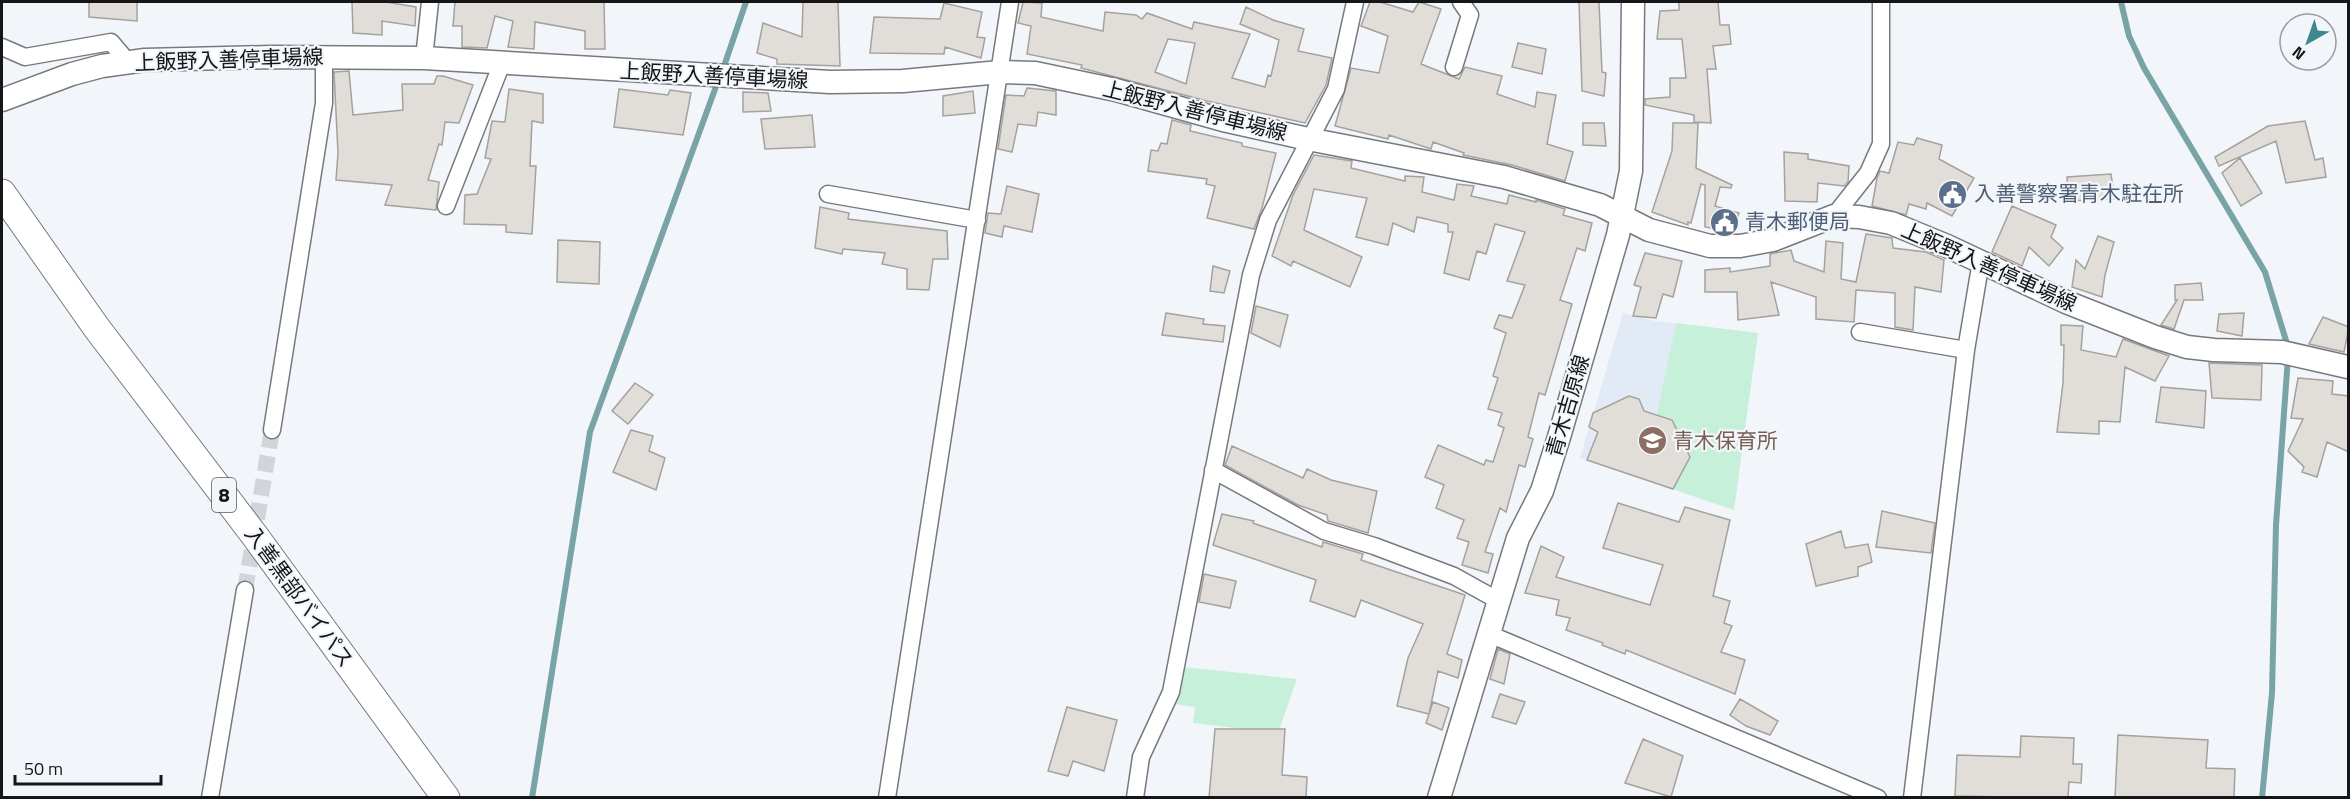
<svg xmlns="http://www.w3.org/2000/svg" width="2350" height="799" viewBox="0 0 2350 799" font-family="'Titillium Web','Noto Sans JP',sans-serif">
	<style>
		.built { fill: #e2eaf5 }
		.green { fill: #c6f0d9 }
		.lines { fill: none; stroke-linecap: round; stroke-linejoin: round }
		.stream { stroke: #78a4a6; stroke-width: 6 }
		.building { fill: #e1ddd8; stroke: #a5a19c; stroke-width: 1.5; fill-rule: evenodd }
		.minor-tunnel { stroke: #d1d4d9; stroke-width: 16; stroke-dasharray: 16 8; stroke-linecap: butt }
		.minor-casing { stroke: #76797e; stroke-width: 19 }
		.secondary-casing { stroke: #76797e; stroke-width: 25 }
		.trunk-casing { stroke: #76797e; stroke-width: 29 }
		.minor { stroke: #fff; stroke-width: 16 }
		.secondary { stroke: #fff; stroke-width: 22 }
		.trunk { stroke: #fff; stroke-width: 27 }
		.labels { text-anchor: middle; stroke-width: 4.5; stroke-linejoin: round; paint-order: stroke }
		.shield { fill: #f2f6fb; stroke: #57595c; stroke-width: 1.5 }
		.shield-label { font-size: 20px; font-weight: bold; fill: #151618 }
		.street-label { font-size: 21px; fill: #151618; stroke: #f2f6fb }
		.service-label { font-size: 21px; fill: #4e5e75; stroke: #f2f6fb; text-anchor: start }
		.education-label { font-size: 21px; fill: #785e54; stroke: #f2f6fb; text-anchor: start }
	</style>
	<rect width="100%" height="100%" fill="#f2f6fb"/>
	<path class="built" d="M1623,313L1655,321L1758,333L1734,510L1580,458Z"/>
	<path class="green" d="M1676,323L1758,333L1734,510L1673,489L1690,457L1672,420L1657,415Z
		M1183,667L1297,679L1278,733L1193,723L1195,707L1174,704Z"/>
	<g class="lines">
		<path class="stream" d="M2121,2L2129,36L2144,68L2265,272L2288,347
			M722,72L746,2
			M532,798L590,432L718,81
			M2262,798L2272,693L2276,525L2288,357"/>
	</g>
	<path class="building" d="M89,2H137V21L89,17Z
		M352,2H386L416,7L415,26L382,21V35L353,33Z
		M455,2H604L605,49H585V31L535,22L534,49L508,47L513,21L495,16L487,48L462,47V26H453Z
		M803,2H838L840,66L777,64V59L757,53L763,23L802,37Z
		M1023,2L1042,3L1041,17L1103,31L1105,12L1136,15L1142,19L1147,13L1192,29L1194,22L1250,34L1232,78L1265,87L1268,75L1271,76L1279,40L1240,24L1246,7L1273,20L1304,29L1298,51L1332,58L1326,85L1305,123L1207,101L1081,68L1082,65L1027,54L1031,26L1018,23ZM1168,39L1195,43L1186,84L1155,72Z
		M1370,2H1380L1413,12L1419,2L1441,9L1421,64L1459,79L1465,67L1502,76L1497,94L1535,107L1537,92L1556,95L1547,144L1573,152L1565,181L1512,165L1468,156L1463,155L1464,153L1433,142L1431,149L1389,135L1388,139L1335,126L1351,68L1379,73L1388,36L1361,26Z
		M1579,2H1599L1602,72L1606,73L1604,96L1582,91Z
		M1679,2H1718L1720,25H1729L1731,44L1713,46L1716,69H1707L1711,123L1694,122V115L1645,105V99L1670,97V78H1686L1682,39H1657L1660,11L1679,10Z
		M944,3L982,12L977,37L985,38L981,58L945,47L944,54L870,53L874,17L940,19Z
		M1518,43L1546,49L1542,74L1512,67Z
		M349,71L353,115L403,110L402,84H434L437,76H443L473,85L459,123L445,122L442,145L439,144L428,180L439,182L436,210L385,205L392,185L336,180L338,153L334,72Z
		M1027,88L1056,91V115L1038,112L1036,126L1018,124L1012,152L998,149L1006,95L1024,96Z
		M509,89L543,94V123L532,121L530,166H536L532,234L506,232V225L464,224L465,195L477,194L491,159L485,158L492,121L505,122Z
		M619,89L668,95L670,90L691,93L683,135L614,127Z
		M973,91L975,113L943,116V96Z
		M743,92L768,93L771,111L743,112Z
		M812,115L815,147L765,149L761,119Z
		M1172,120L1191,125L1190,131L1242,143V146L1276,153L1262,208L1254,229L1207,218L1215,186L1206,184L1207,179L1148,171L1151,150L1158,151L1161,143L1167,144Z
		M2305,121L2315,160L2323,158L2326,177L2286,183L2276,141L2219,166L2215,157L2268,126Z
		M1583,123H1604L1606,146L1583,145Z
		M1673,123H1698L1696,168L1732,185L1731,188L1720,187L1715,206L1739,213L1732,232L1705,227V185L1701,184L1691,223L1688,222V225L1652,212L1672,151Z
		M1917,138L1942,145L1939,159L1974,178L1952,216L1927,203L1926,209L1909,204L1906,215L1872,206L1877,178L1880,171L1889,173L1898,142L1914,145Z
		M1784,152L1808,154V159L1849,166L1848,182L1844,186L1818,183L1817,202L1785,201Z
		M1314,155L1352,161L1351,168L1405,181V176L1424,177L1422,192L1454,200L1457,184L1474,186L1471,196L1507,204L1509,195L1536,202V200L1565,209L1563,215L1592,223L1585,251L1577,248L1560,300L1572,304L1545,395L1539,393L1528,437L1533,439L1525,467L1519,465L1506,512L1500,508L1485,552L1493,554L1488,573L1462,565L1469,542L1457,538L1464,520L1436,508L1444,485L1425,477L1438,445L1484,465L1486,460L1493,462L1504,428L1498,425L1502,413L1488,409L1498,378L1493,376L1506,333L1494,328L1499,315L1512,318L1525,285L1507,281L1525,232L1495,224L1486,254L1477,251L1469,280L1444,273L1453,232H1448V224L1417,217L1414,232L1393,223L1388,245L1356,237L1367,198L1314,189L1304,230L1362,257L1350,287L1293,261L1291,266L1272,256L1293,195Z
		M2240,158L2262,193L2241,206L2222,173Z
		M2111,174L2115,199L2068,201L2067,177Z
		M1007,186L1039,194L1032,232L1004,226L1002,237L985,233L988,213L1001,214Z
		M2012,206L2056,225L2051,237L2063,248L2049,266L2029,247L2022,266L1992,252Z
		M820,207L849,213L848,219L947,231L948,259H933L929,290L907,289V269L882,264L885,253L843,249L842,254L815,248Z
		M1866,234L1892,238L1893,248L1926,252L1944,260L1941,292L1915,287L1913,330L1895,327V293L1856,290L1854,322L1816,319V297L1771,282L1779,315L1738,320L1737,292H1705V270L1730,268V272L1770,266V254L1791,250L1794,261L1824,272L1826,241L1843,243L1841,279L1856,282Z
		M2098,236L2114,242L2105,275L2102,297L2072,287L2076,260L2085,269Z
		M558,240L600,242L599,284L557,282Z
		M1645,253L1682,261L1673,297L1663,294L1656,318L1633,316L1641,287L1634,285Z
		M1213,266L1230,271L1224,293L1210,291Z
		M2201,283L2203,300H2184L2174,329L2161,325L2177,300H2175V285Z
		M1256,306L1288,315L1280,347L1251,333Z
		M1166,313L1204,319L1203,324L1225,326L1223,342L1162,335Z
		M2244,313L2242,336L2217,331L2219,314Z
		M2323,317L2349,327L2344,352L2309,344Z
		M2061,325L2083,326L2081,350L2116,357L2123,339L2169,356L2155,381L2125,367L2120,422L2099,421V434L2057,432L2063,383L2064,345H2061Z
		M2209,363L2262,365L2261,400L2212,398Z
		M2298,378L2333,381L2332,394L2349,396V452L2327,442L2317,477L2302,472L2304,467L2288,451L2303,419L2291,418Z
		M635,383L653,395L628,424L612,411Z
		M2161,387L2206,391L2204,428L2156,422Z
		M1629,396L1639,399L1644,411L1672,420L1690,457L1673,489L1587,460L1598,432L1589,427L1593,413Z
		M631,430L653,436L649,451L665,458L656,490L613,472Z
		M1232,446L1303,478L1307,469L1331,480L1377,491L1368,533L1328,521L1327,515L1298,505L1225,465Z
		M1618,503L1679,522L1685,507L1730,520L1713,596L1730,601L1724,623L1732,626L1721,652L1745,660L1735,694L1626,650L1625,654L1602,645L1603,643L1566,630L1570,618L1556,615L1559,600L1525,593L1541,546L1564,557L1556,577L1650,605L1663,565L1603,548Z
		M1882,511L1935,523L1931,553L1876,547Z
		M1222,514L1254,521L1253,523L1322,547L1323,542L1363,554L1361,560L1465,595L1447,654L1462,660L1458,678L1438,671L1429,714L1397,706L1408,658L1423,624L1361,600L1355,617L1310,601L1316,580L1213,545Z
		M1841,531L1845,548L1868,544L1872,562L1858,567V576L1816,586L1806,544Z
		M1204,574L1236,581L1230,608L1199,602Z
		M1498,649L1510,654L1504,684L1490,679Z
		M1500,694L1525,702L1516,724L1492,717Z
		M1740,699L1778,721L1770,735L1746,726L1730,715Z
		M1433,702L1449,708L1442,730L1426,723Z
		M1067,707L1117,720L1104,771L1073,761L1068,776L1048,771Z
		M1215,729H1285L1282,775L1307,777L1306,798H1209Z
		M2118,735L2208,740L2206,768L2235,769L2234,798H2115Z
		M2021,736L2074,738L2073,764H2082L2081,783L2069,782L2068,798L1955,796L1957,755L2020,757Z
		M1643,739L1683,756L1671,797L1625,783Z"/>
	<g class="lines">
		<path class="minor-tunnel" d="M245,590L272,430"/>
		<defs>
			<path id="minor" d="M2,47L25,57L111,42L128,62
				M424,58L430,2
				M1454,67L1470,15L1461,2
				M828,194L977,220
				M446,206L502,63
				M1834,216L1868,173L1881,144V2
				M1860,332L1966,350
				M272,430L324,103V56
				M1213,470L1324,531L1374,546L1454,576L1499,601
				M1489,634L1878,798
				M210,798L245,590
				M887,798L1010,2
				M1135,798L1141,757L1171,692L1251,275L1268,220L1336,89L1355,2
				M1912,798L1966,350L1981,261"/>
			<path id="secondary" d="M2,100L72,74L102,66L145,60L271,57L424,58L830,82L903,81L1000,72L1035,73L1116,90L1223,120L1308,139L1504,177L1600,205L1649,230L1710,246H1740L1773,240L1834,216L1859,217L1891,223L1947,246L2066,302L2155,337L2187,347L2214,350L2282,352L2348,367
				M1439,798L1518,538L1542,491L1559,437L1618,235L1631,171L1633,2"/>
			<path id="trunk" d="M2,193L96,327L255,536L446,798"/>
		</defs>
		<use href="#minor" class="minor-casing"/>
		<use href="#secondary" class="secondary-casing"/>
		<use href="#trunk" class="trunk-casing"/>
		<use href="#minor" class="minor"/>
		<use href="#secondary" class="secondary"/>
		<use href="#trunk" class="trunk"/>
	</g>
	<defs>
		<symbol id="civic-disc" viewBox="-11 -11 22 22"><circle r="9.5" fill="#5c6f8a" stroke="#f2f6fb"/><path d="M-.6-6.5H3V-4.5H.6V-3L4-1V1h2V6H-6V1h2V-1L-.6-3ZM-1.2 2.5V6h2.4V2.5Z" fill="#fff"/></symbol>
		<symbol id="school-disc" viewBox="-11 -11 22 22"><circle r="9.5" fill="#8d6e63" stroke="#f2f6fb"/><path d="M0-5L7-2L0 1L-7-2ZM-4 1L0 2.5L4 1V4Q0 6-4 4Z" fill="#fff"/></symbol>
	</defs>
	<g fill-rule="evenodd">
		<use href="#civic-disc" x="1936" y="178" width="33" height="33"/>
		<use href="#civic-disc" x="1708" y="206" width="33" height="33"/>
		<use href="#school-disc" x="1636" y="424" width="33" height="33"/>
	</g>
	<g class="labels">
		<rect class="shield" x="212" y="478" width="24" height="34" rx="4.5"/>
		<g class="shield-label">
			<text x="224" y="502">8</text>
		</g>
		<g class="street-label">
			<text transform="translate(229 60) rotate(-2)" y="7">上飯野入善停車場線</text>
			<text transform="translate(714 76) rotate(3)" y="7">上飯野入善停車場線</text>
			<text transform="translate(1195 111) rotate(14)" y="7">上飯野入善停車場線</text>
			<text transform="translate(1989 267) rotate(24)" y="7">上飯野入善停車場線</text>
			<text transform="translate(1568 406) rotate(-74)" y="7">青木吉原線</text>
			<text transform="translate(299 597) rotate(54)" y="7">入善黒部バイパス</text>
		</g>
		<g class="service-label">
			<text x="1974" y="201">入善警察署青木駐在所</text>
			<text x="1745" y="229">青木郵便局</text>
		</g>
		<g class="education-label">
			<text x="1673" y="448">青木保育所</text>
		</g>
	</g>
	<rect width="2350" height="799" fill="none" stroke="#151618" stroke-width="6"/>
	<g transform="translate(2308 42) rotate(220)"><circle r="28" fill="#f2f6fb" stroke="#9a9ca0" stroke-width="1.5"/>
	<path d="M0-4.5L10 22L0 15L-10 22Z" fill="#3f878e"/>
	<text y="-9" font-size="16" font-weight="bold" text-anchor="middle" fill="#151618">N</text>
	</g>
	<path d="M15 775v9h146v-9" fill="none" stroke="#151618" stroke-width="3"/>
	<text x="24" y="775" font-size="18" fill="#151618" stroke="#f2f6fb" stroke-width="4.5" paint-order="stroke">50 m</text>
</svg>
